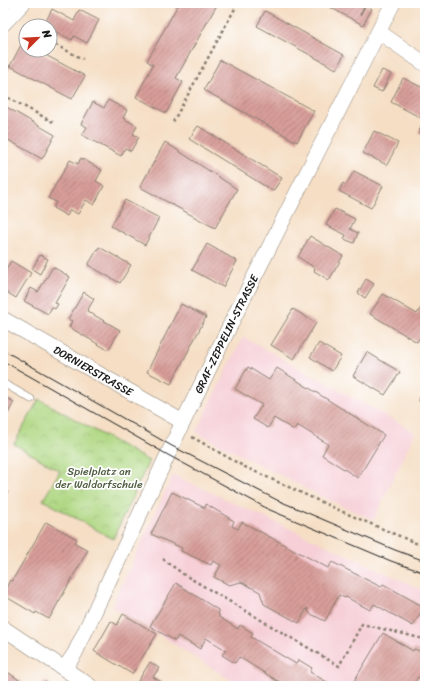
<svg xmlns="http://www.w3.org/2000/svg" width="428" height="689" viewBox="0 0 428 689" font-family="Sriracha,sans-serif">
	<style>
		.built { fill: #f6cfd7 }
		.park { fill: url(#park-crowns); stroke: #667a4f }
		.building { fill: url(#building-hatch) }
		.lines { fill: none; stroke-linecap: round; stroke-linejoin: round }
		.service-casing { stroke: #887d70; stroke-width: 8 }
		.minor-casing { stroke: #887d70; stroke-width: 16 }
		.path { stroke: #887d70; stroke-width: 2.5; stroke-dasharray: 3 3; stroke-linecap: butt }
		.service { stroke: #fff; stroke-width: 7 }
		.minor { stroke: #fff; stroke-width: 15 }
		.tram { stroke: #1c1c1c; stroke-width: 1 }
		.labels { text-anchor: middle; stroke-width: 3.5; stroke-linejoin: round; paint-order: stroke }
		.street-label { font-size: 11px; fill: #1c1c1c; stroke: #fff }
		.park-label { font-size: 11px; fill: #4f5d40; stroke: #fff }
	</style>
	<defs>
		<pattern id="park-crowns" width="20" height="18" patternUnits="userSpaceOnUse"><rect width="20" height="18" fill="#afd782"/><path d="M2 6a3 3 0 1 1 6 0M12 15a3 3 0 1 1 6 0" fill="none" stroke="#96b870"/></pattern>
		<pattern id="building-hatch" width="6" height="6" patternUnits="userSpaceOnUse"><rect width="6" height="6" fill="#d89e9a"/><path d="M-1 1l2-2M0 6l6-6M5 7l2-2" fill="none" stroke="#ae807d"/></pattern>
	</defs>
	<rect width="100%" height="100%" fill="#fff"/>
	<filter id="ink" filterUnits="userSpaceOnUse"><feTurbulence type="fractalNoise" baseFrequency=".025" numOctaves="2"/><feDisplacementMap in="SourceGraphic" scale="8" xChannelSelector="R" yChannelSelector="G"/><feConvolveMatrix kernelMatrix="1 2 1 2 8 2 1 2 1" color-interpolation-filters="sRGB"/></filter>
	<filter id="wash" filterUnits="userSpaceOnUse"><feTurbulence type="fractalNoise" baseFrequency=".012" numOctaves="4" result="noise"/><feDisplacementMap in="SourceGraphic" scale="16" xChannelSelector="R" yChannelSelector="G"/><feGaussianBlur stdDeviation="0.9" result="paint"/><feColorMatrix in="noise" values="0 0 0 0 0 0 0 0 0 0 0 0 0 0 0 0 0 1.4 0 .05"/><feComposite in="paint" operator="in"/></filter>
	<g filter="url(#wash)">
		<rect width="100%" height="100%" fill="#f5dec4"/>
		<path class="built" d="M243,337L415,432L374,520L318,495L196,432Z
			M173,475L425,591V686H240L147,627L111,607Z"/>
		<path class="park" d="M39,399L149,461L113,539L43,500L60,471L14,444Z"/>
		<g id="blocks">
			<path class="building" d="M179,3H218L176,78L183,82L166,113L136,97L153,65L147,61Z
				M322,3H366L360,15L366,5L372,9L363,25Z
				M52,9L74,21L79,10L99,20L87,43L74,36L72,40L50,29V26L44,25Z
				M265,11L344,55L336,69L257,26Z
				M22,43L26,45V50H36L85,76L72,99L10,66Z
				M220,60L314,111L297,142L204,90Z
				M3,63L10,66L3,80Z
				M382,70L391,74L382,92L373,88Z
				M403,78L425,89V120L391,102Z
				M108,100L127,110L123,118L137,126L133,134L139,137L131,151L125,148L121,156L82,135L87,127L81,124L93,102L104,108Z
				M3,105L55,135L42,159L3,137Z
				M425,120V136L418,133Z
				M198,126L282,178L273,191L189,139Z
				M374,131L398,143L387,165L363,153Z
				M165,142L237,189L215,228L140,187Z
				M81,158L102,170L96,181L104,186L94,205L86,200L78,214L70,210L67,216L53,208L56,202L48,198L70,160L78,164Z
				M354,171L383,186L371,208L339,191L343,183L346,185Z
				M125,200L159,218L145,245L111,226Z
				M335,209L355,219L350,229L358,233L354,243L344,239L346,235L326,225Z
				M310,236L343,256L329,280L314,271L315,268L298,257Z
				M207,244L237,261L223,287L192,270Z
				M99,247L131,265L120,283L88,265Z
				M40,255L48,259L40,274L32,269Z
				M11,261L31,273L16,298L3,290V275Z
				M53,267L70,277L55,303L58,304L55,309L52,307L48,314L24,301L31,288L38,292Z
				M366,279L374,284L365,298L358,293Z
				M84,292L94,299L87,311L120,330L108,350L69,327L72,321L68,319Z
				M383,294L417,314L423,304L425,305V329L417,342L370,314Z
				M181,304L206,317L171,384L147,372Z
				M293,309L316,323L294,359L271,345Z
				M319,343L341,356L332,371L310,357Z
				M367,352L400,372L385,395L353,376Z
				M248,367L269,380L277,368L384,435L358,478L322,455L328,444L297,425L294,430L274,418L268,428L253,419L262,405L235,389Z
				M425,391V405L419,401Z
				M3,396L14,402L8,413L6,412L3,418Z
				M3,487L8,491L3,499Z
				M172,492L205,508L206,504L234,521L232,526L238,529L242,522L328,568L332,562L381,587L383,584L424,607L413,626L374,604L370,610L346,597L345,598L339,595L325,621L309,613L307,608L299,623L264,604L260,592L241,582L229,585L214,577L221,565L213,561L211,565L181,551L182,548L151,534Z
				M46,522L77,539L75,543L88,550L49,619L36,612L35,614L3,595L10,580L12,581Z
				M176,583L218,610L219,617L238,629L240,625L253,633L251,637L296,664L299,660L312,668L310,672L330,684L328,686H283L284,685L239,657L235,663L222,655L226,650L206,638L200,649L178,636L175,641L150,626Z
				M123,614L157,634L132,674L94,651L111,621L117,625Z
				M383,633L413,651L414,649L425,653V677L423,680L418,677L413,686H351Z
				M150,662L159,668L153,677L163,683L161,686H135Z
				M9,673L22,682L28,686H3V682Z
				M45,681L52,686H40Z"/>
		</g>
	</g>
	<g filter="url(#ink)">
		<use href="#blocks" fill-opacity="0" stroke="#887d70" stroke-width="1"/>
		<g class="lines">
			<defs>
				<path id="service" d="M3,383L31,399"/>
				<g id="minor">
					<path d="M3,24L23,3"/>
					<path d="M379,32L425,64"/>
					<path id="s1" d="M3,319L183,422"/>
					<path d="M3,628L90,686"/>
					<path id="s2" d="M65,668L75,653L183,422L239,307L393,3"/>
				</g>
			</defs>
			<use href="#service" class="service-casing"/>
			<use href="#minor" class="minor-casing"/>
			<path class="path" d="M50,42L83,59
				M3,95L53,122
				M173,122L238,3
				M192,437L243,466L343,512L425,547
				M163,559L183,574L339,666L362,624L424,639"/>
			<use href="#service" class="service"/>
			<use href="#minor" class="minor"/>
			<path class="tram" d="M3,350L172,446L277,500L395,550L425,561
				M3,361L168,455L270,510L391,561L425,573"/>
		</g>
	</g>
	<g class="labels">
		<g class="street-label">
			<text dy="4" stroke="none"><textPath href="#s2" startOffset="371">GRAF-ZEPPELIN-STRASSE</textPath></text>
			<text dy="4" stroke="none"><textPath href="#s1" startOffset="104">DORNIERSTRASSE</textPath></text>
		</g>
		<g class="park-label">
			<text x="99" y="475">Spielplatz an<tspan x="99" dy="13">der Waldorfschule</tspan></text>
		</g>
	</g>
	<rect width="428" height="689" fill="none" stroke="#fff" stroke-width="16"/>
	<g transform="translate(38 38) rotate(66)"><circle r="19" fill="#ffffff" stroke="#a4a4a4"/>
	<path d="M0-3L7 15L0 10L-7 15Z" fill="#c8321e"/>
	<text y="-6" font-size="11" font-weight="bold" text-anchor="middle" fill="#1c1c1c">N</text>
	</g>
</svg>
